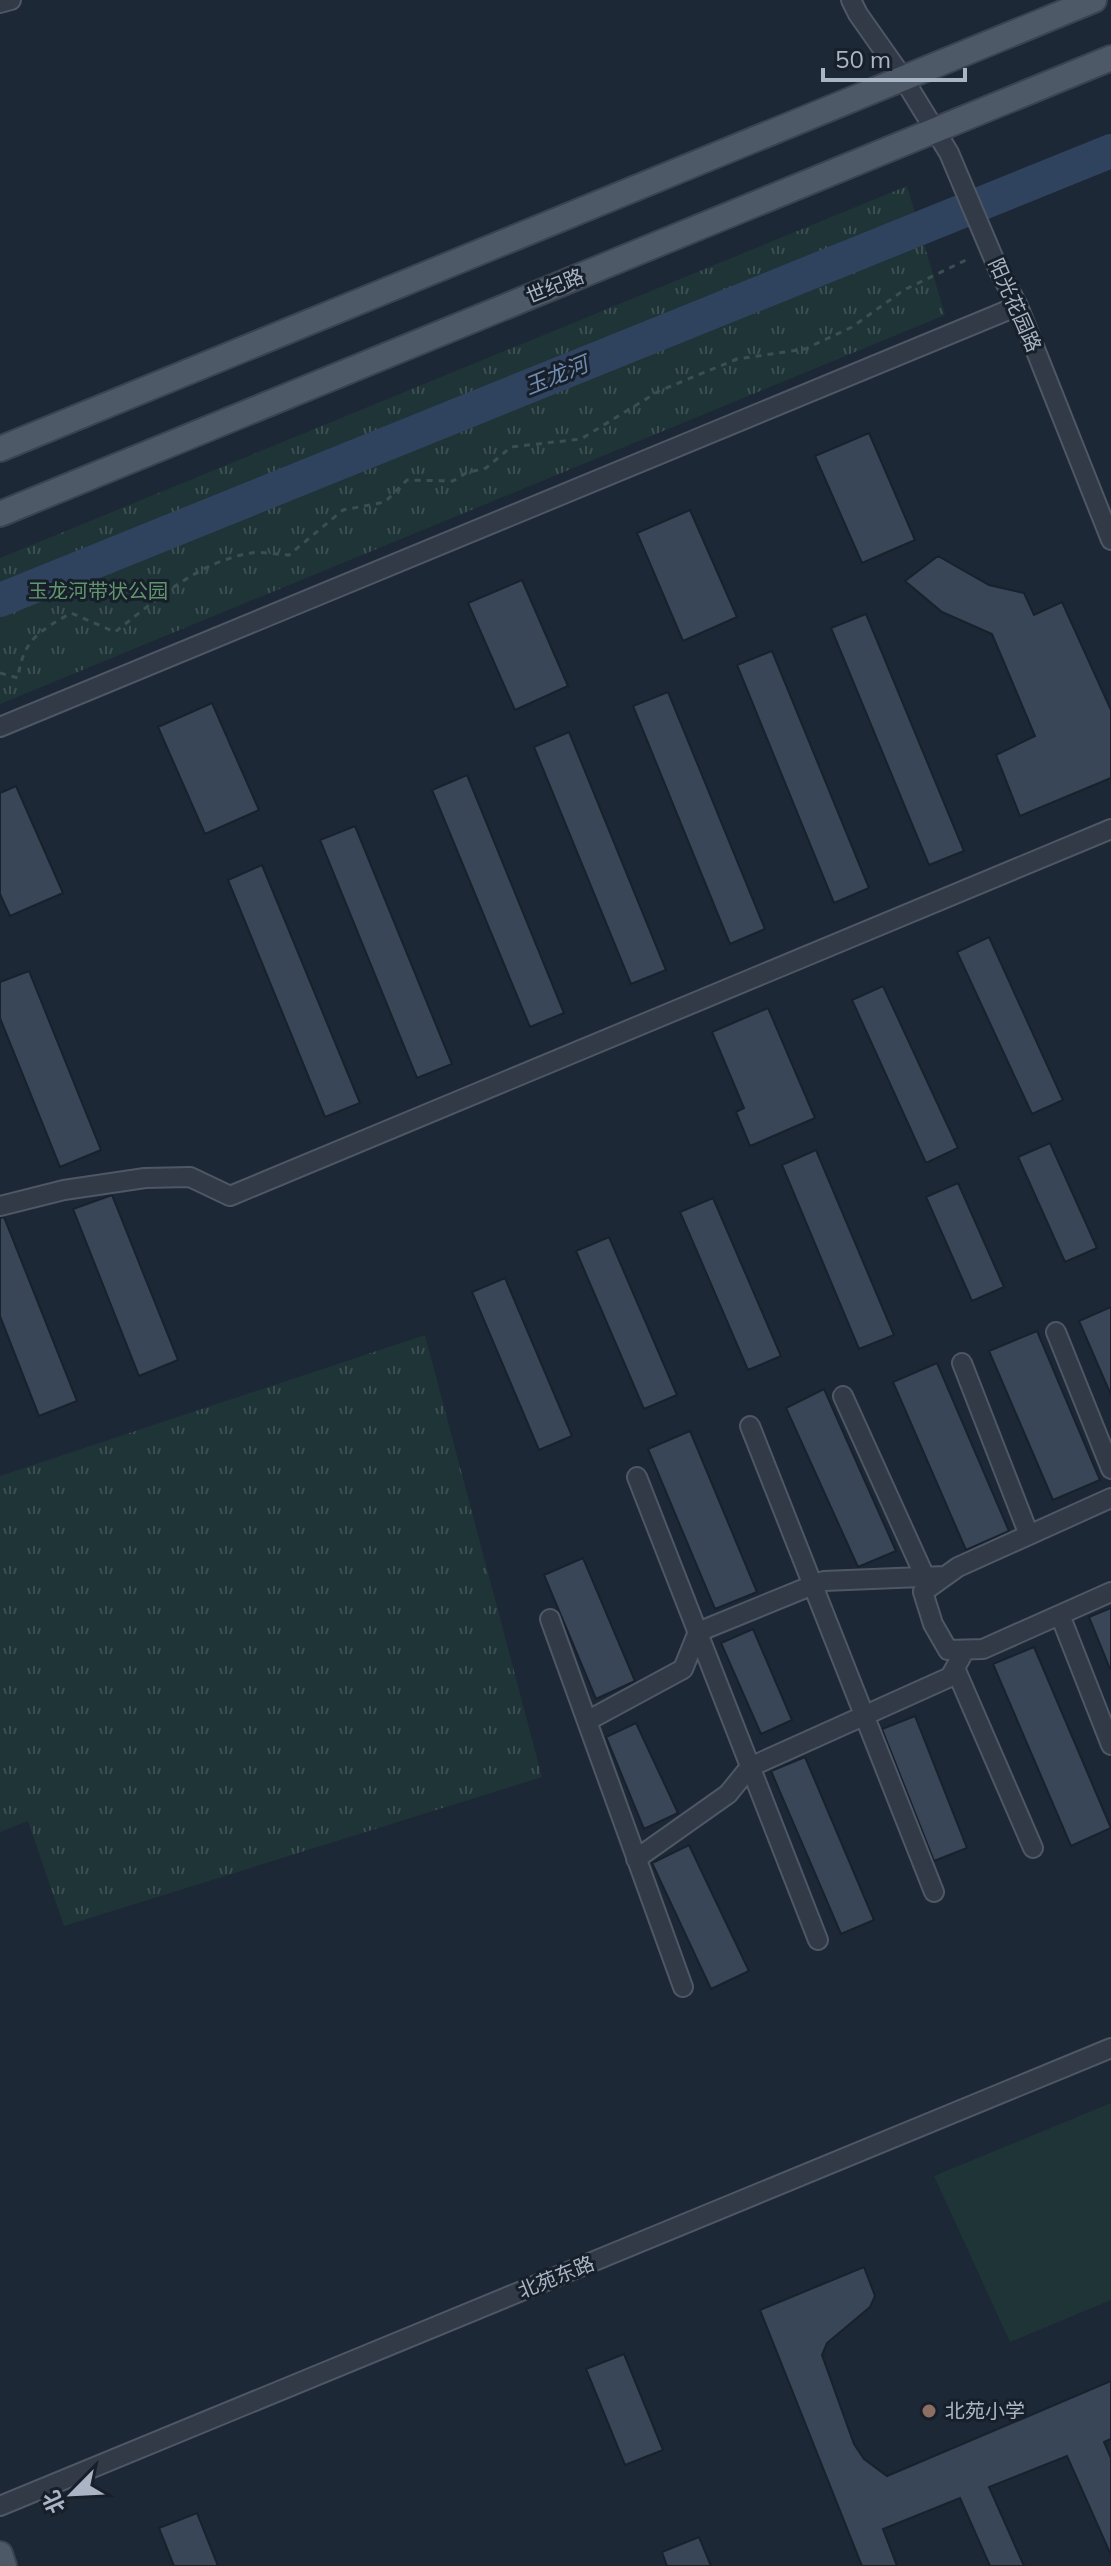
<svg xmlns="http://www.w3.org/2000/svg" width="1111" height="2566" viewBox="0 0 1111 2566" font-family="Mulish,'Noto Sans SC',sans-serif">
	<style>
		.grass { fill: url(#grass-tufts) }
		.garden { fill: #1f3437 }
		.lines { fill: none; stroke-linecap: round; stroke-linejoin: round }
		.river { stroke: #2f435f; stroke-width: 34 }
		.building { fill: #394657; stroke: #18212c; stroke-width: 2 }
		.minor-casing { stroke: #4e5765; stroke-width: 22 }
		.major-casing { stroke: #3a4350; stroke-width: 28 }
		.path { stroke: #395051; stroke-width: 3; stroke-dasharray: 6 6; stroke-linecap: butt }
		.minor { stroke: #313a46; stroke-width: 18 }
		.major { stroke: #4e5967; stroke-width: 24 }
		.education-dot { fill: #8d6e63; stroke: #171f2a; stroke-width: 3 }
		.labels { text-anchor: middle; stroke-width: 6; stroke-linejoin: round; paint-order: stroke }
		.street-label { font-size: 20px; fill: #aab4c4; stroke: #171f2a }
		.park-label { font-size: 20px; fill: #61956d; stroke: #171f2a }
		.poi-label { font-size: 20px; fill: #aab4c4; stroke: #171f2a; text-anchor: start }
		.water-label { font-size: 22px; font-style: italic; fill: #708baf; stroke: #171f2a }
	</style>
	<defs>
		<pattern id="grass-tufts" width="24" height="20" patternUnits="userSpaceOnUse" patternTransform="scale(2)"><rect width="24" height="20" fill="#1f3437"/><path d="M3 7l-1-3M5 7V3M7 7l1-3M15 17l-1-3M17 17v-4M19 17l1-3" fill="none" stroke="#3d4f52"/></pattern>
	</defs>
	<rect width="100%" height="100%" fill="#1d2836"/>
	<path class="grass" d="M907,186L945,315L0,704V558Z
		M425,1335L542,1777L64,1926L28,1821L0,1832V1476Z"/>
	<path class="garden" d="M1111,2103V2300L1010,2342L934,2176Z"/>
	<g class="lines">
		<path class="river" d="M0,600L1111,151"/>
	</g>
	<path class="building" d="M869,433L915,540L862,563L815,456Z
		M690,510L737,617L683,641L637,533Z
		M938,556L989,585L1024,593L1034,615L1062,602L1111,710V778L1020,816L996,755L1035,736L992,634L942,612L905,581Z
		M522,580L568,686L515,710L468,603Z
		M866,614L964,851L929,865L831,628Z
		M772,651L869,888L834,903L737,665Z
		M668,692L765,929L730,944L633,706Z
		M212,703L259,810L205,834L158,727Z
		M569,732L666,970L631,984L534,747Z
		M467,775L564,1013L530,1027L432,790Z
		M16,786L63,893L10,916L0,894V793Z
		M355,826L452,1064L417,1078L320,840Z
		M262,865L360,1103L325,1117L228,880Z
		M989,937L1063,1100L1032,1114L957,952Z
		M29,971L101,1150L60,1167L0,1018V982Z
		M883,986L958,1148L926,1163L852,1000Z
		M768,1008L815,1118L750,1146L736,1112L744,1108L712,1032Z
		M1050,1143L1097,1248L1065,1262L1018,1157Z
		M816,1150L894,1335L859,1349L782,1165Z
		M958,1183L1004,1287L972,1301L926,1197Z
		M112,1195L178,1360L139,1376L73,1209Z
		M713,1198L781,1356L748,1370L680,1212Z
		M4,1217L77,1401L39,1416L0,1316V1218Z
		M609,1237L677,1395L644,1409L576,1251Z
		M505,1278L572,1436L539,1450L472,1292Z
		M1111,1307V1395L1079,1321Z
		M1037,1331L1100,1480L1053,1500L989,1351Z
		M937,1363L1009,1531L966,1550L893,1382Z
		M824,1389L896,1551L858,1567L786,1408Z
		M690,1431L757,1592L715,1609L648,1449Z
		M583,1558L635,1681L596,1699L544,1575Z
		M1111,1608V1669H1110L1089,1617Z
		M753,1629L792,1720L761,1734L721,1643Z
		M1034,1647L1111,1828L1071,1846L993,1664Z
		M915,1716L967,1848L934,1861L882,1729Z
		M636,1723L678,1813L644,1829L606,1737Z
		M805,1757L874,1920L841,1934L771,1771Z
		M689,1845L749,1971L711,1989L652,1863Z
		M864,2267L875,2296L870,2307L827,2343L822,2355L854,2444L864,2459L887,2476L1111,2381V2439L1104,2442L1111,2458V2555L1067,2456L989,2487L1024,2566H990L960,2498L883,2529L897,2566H862L760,2310Z
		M624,2354L663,2450L625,2465L586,2369Z
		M197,2513L218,2566H174L159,2528Z
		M699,2537L711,2566H667L662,2552Z"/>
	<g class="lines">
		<defs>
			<path id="minor" d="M851,0L858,14L903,78L949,153L999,271L1018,306L1111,540
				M0,3L11,0
				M0,727L1018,306
				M0,1206L64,1190L145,1178L190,1177L230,1196L1111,829
				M1056,1332L1111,1469
				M962,1363L1029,1535
				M843,1396L925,1577
				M750,1426L934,1892
				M637,1477L818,1940
				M1111,1498L958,1567L923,1592L933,1624L948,1650L983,1649L1111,1592
				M1060,1615L1111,1745
				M550,1619L683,1987
				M955,1668L1033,1848
				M587,1721L683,1669L698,1632L813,1585L824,1581L945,1576
				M636,1859L728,1794L750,1767L950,1677L965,1650
				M0,2506L1111,2048"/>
			<path id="major" d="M0,449L1094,0
				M0,514L1111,58
				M0,2554L4,2566"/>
		</defs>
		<use href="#minor" class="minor-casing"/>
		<use href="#major" class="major-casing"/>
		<path class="path" d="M0,673L18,678C23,639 40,631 71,613L115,632C156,600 198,562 251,553C263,551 277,555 289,555L343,510L385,502L407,480L453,481L466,473L486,468L511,447L581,439L659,391L737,359L805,349L852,327L904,290L966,260"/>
		<use href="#minor" class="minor"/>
		<use href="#major" class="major"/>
	</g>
	<circle class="education-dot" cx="929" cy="2411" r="8"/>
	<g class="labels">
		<g class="street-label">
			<text transform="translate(555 286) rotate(-22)" y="7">世纪路</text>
			<text transform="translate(1015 305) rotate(66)" y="7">阳光花园路</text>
			<text transform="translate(556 2277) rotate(-22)" y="7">北苑东路</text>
		</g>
		<g class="park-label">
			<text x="98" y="598">玉龙河带状公园</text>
		</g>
		<g class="poi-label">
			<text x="945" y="2418">北苑小学</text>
		</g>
		<g class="water-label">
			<text transform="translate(556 375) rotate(-22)" y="8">玉龙河</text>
		</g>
	</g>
	<g transform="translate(72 2494) rotate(246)" stroke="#171f2a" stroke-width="6" paint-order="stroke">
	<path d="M0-6L14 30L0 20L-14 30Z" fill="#aab4c4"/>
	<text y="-12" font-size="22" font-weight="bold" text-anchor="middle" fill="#aab4c4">北</text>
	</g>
	<path d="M823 68v12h142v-12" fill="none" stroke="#aab4c4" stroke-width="4"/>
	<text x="835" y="68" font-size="24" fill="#aab4c4" stroke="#171f2a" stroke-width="6" paint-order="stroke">50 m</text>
</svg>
